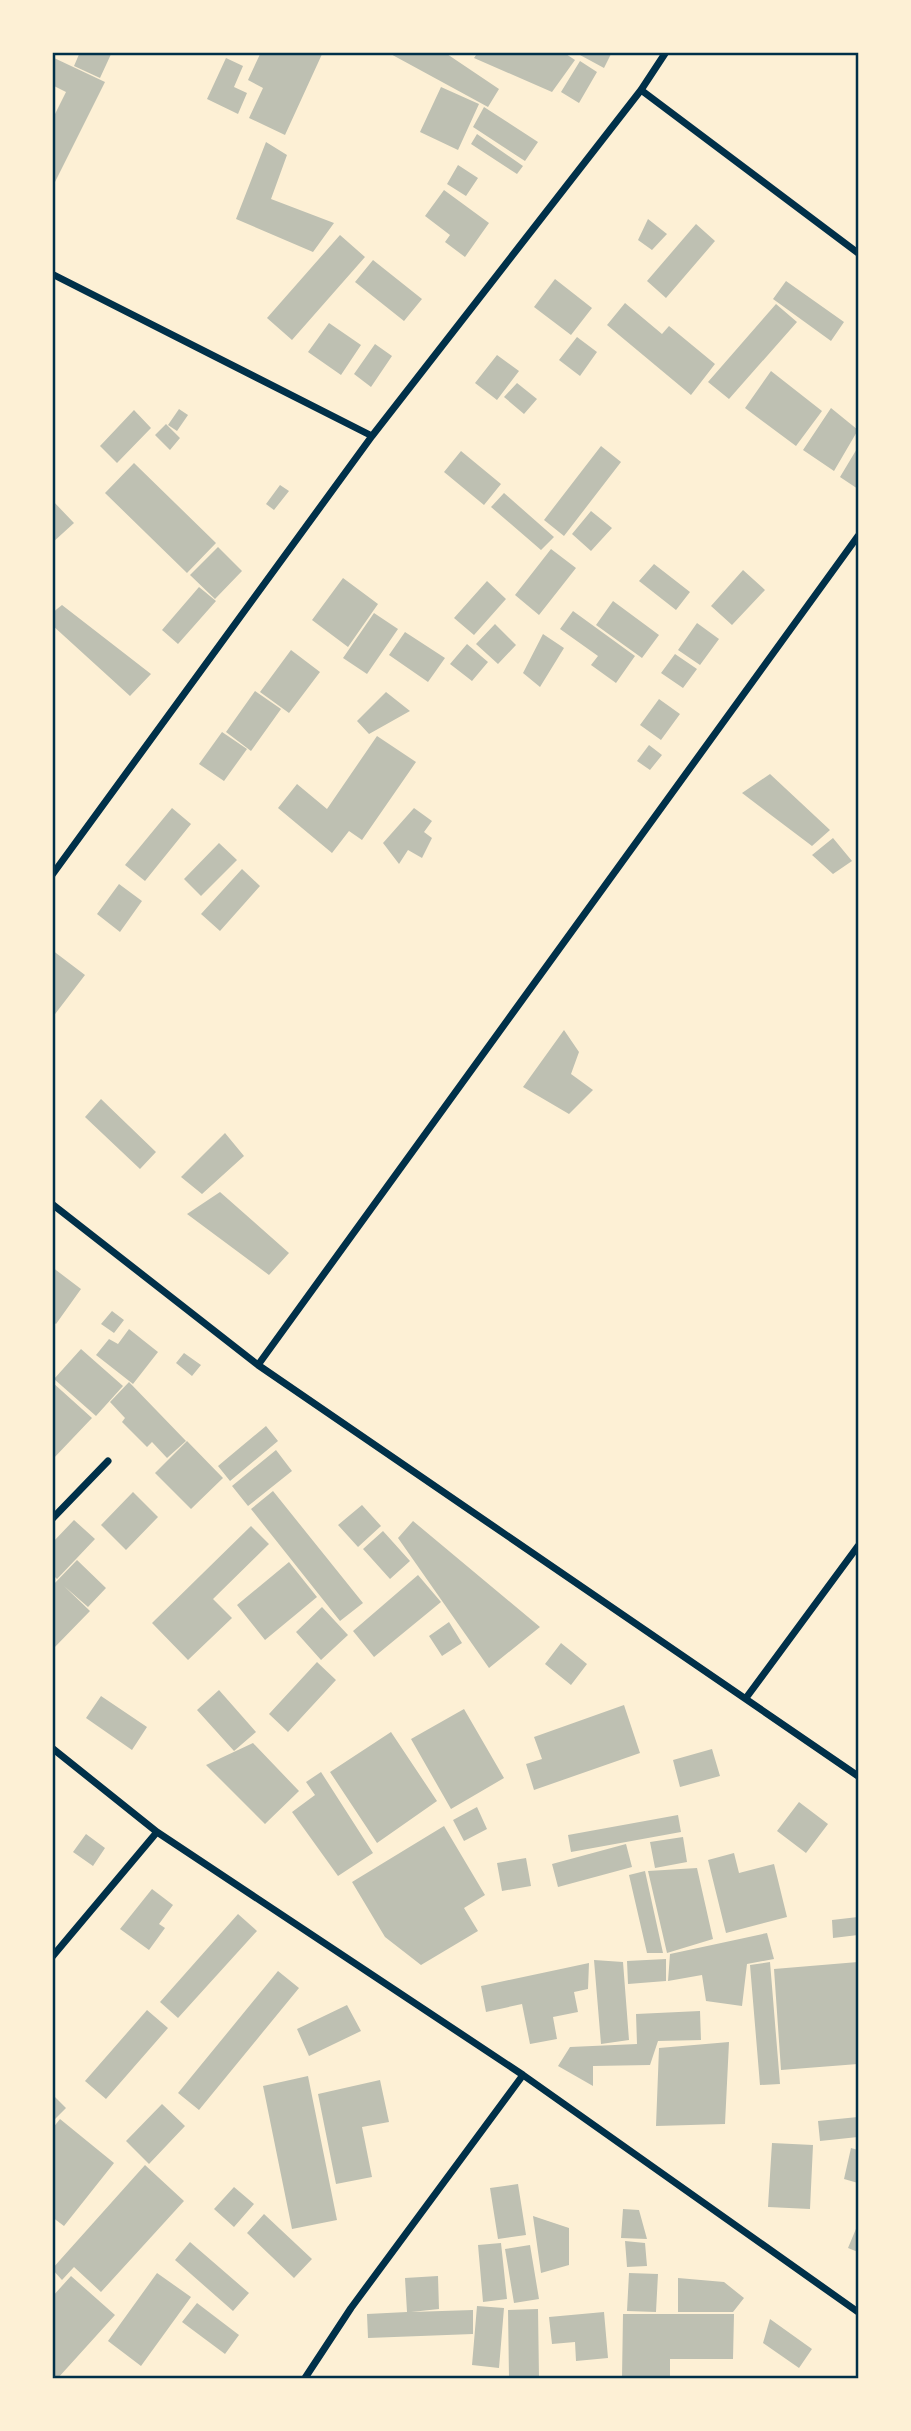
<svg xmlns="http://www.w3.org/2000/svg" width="911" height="2431" viewBox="0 0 911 2431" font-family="'IBM Plex Serif',serif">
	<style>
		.building { fill: #bec0b2 }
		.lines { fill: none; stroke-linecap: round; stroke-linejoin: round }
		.minor { stroke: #003049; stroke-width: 7 }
		.neatline { fill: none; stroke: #003049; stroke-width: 2.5 }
	</style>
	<rect width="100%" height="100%" fill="#fdf0d5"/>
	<path class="building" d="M80,52H112L100,78L74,66Z
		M261,52H323L285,135L249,118L263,88L248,80Z
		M387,52H444L499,89L488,107Z
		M478,52H563L575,60L552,92L474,58Z
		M581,52H612L604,68L580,55Z
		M52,57L105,82L52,188V120L66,92L52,85Z
		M226,58L243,66L234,87L247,93L238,114L207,99Z
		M580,61L597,72L579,103L561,92Z
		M441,87L479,104L458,150L420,132Z
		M484,107L538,142L525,161L473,127Z
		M477,134L523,166L517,174L471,144Z
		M266,142L287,155L271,199L334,223L313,252L236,219Z
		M458,165L478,178L466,196L447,184Z
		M444,190L489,223L465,257L445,242L450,235L425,216Z
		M648,219L667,234L652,250L638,240Z
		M696,224L715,241L666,298L647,281Z
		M340,235L365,257L292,340L267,318Z
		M373,260L422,299L404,321L355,282Z
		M555,279L592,308L571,335L534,307Z
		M786,281L844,322L831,341L773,299Z
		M625,303L662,334L669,326L715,364L691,395L607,325Z
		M776,304L797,322L729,399L708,382Z
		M329,323L361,345L341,375L308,352Z
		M577,337L597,352L580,376L559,360Z
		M375,344L392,356L371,387L354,374Z
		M497,355L519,371L497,400L475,383Z
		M771,371L822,411L796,446L745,408Z
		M517,383L537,399L524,414L504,397Z
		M831,408L858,430L834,471L803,450Z
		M179,409L188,415L177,431L168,425Z
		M134,410L151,428L117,463L100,446Z
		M166,424L180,438L170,450L155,435Z
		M601,446L621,462L564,536L544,520Z
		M858,447V489L840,477Z
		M461,451L501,484L484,505L444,472Z
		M134,463L216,543L187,573L105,493Z
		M280,485L289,491L274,510L266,504Z
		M504,493L554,537L541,550L491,507Z
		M52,500L74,523L52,543Z
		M591,511L612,528L591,551L572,534Z
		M218,547L242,571L215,599L190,575Z
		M551,549L576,568L539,615L515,595Z
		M654,564L690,592L676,610L639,581Z
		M743,570L765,590L732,625L711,606Z
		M343,578L378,604L348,647L312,620Z
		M487,581L506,599L474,635L454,618Z
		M199,587L216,601L178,644L162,630Z
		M613,601L659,635L642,658L596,625Z
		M62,605L151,674L130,696L52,625V613Z
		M573,611L635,656L616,683L591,665L598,656L560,629Z
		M374,613L398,629L367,674L343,658Z
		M697,623L719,639L700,665L678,650Z
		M495,624L516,645L498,664L476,644Z
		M405,632L445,658L428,682L389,655Z
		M543,634L564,648L540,687L523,673Z
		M467,644L488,662L472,681L450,664Z
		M291,650L320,672L289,713L260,692Z
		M675,654L697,669L683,688L661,673Z
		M255,691L281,709L251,751L226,732Z
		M386,692L410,711L369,734L357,721Z
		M659,699L680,714L661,740L640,725Z
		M222,732L247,749L224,781L199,764Z
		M377,736L416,762L362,840L349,831L332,853L278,808L297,784L327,809Z
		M649,745L662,755L650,770L637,761Z
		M770,774L830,830L812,846L742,793Z
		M172,808L191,824L145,881L125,865Z
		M414,808L432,821L424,832L432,838L422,858L408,850L399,864L383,843Z
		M833,838L852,861L833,874L812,855Z
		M219,843L237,860L201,896L184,879Z
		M242,869L260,886L220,931L201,914Z
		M119,884L142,901L120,932L97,914Z
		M52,950L85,975L52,1018Z
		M564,1030L579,1052L571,1074L593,1090L569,1114L523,1087Z
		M101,1099L156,1152L140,1169L85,1117Z
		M225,1133L244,1156L202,1194L181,1177Z
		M220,1192L289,1253L269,1275L187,1214Z
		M52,1267L81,1289L56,1324L52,1321Z
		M112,1311L124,1320L114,1333L101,1324Z
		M129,1329L158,1352L133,1384L96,1355L109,1339L118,1344Z
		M81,1349L123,1386L96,1416L54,1379Z
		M184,1353L201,1365L192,1376L176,1363Z
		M52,1382L92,1418L52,1460Z
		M129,1382L186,1441L167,1458L152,1442L147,1447L122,1422L125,1418L110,1402Z
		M266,1426L278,1441L230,1481L218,1466Z
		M187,1441L223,1478L191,1509L155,1473Z
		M276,1450L292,1471L248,1506L232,1486Z
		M273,1491L363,1603L340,1621L251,1509Z
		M133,1492L158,1517L126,1550L101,1525Z
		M362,1505L381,1526L358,1547L338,1525Z
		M74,1520L95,1539L57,1579L52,1574V1543Z
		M413,1521L540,1627L489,1668L398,1538Z
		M251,1526L269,1544L213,1599L232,1618L188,1660L152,1623Z
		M383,1531L410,1561L390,1579L363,1549Z
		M77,1560L106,1588L88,1607L64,1586L90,1611L52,1650V1586Z
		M289,1562L317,1597L265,1640L237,1605Z
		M418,1575L441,1602L374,1657L353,1631Z
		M322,1607L348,1635L321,1660L296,1632Z
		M449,1622L462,1643L442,1656L429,1636Z
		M561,1643L587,1664L571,1685L545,1664Z
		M317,1662L336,1680L288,1732L269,1714Z
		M219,1690L256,1732L234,1751L197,1710Z
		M101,1696L147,1727L132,1750L86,1718Z
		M624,1705L640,1753L534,1790L526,1764L542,1759L534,1737Z
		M464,1709L504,1778L451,1809L411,1739Z
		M391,1732L437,1801L377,1843L330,1772Z
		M253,1743L299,1791L265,1824L206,1765Z
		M712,1749L720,1776L680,1787L673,1760Z
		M321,1772L373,1853L338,1876L292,1812L315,1795L306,1782Z
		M799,1802L828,1824L806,1853L777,1831Z
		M477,1807L487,1829L464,1841L453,1820Z
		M678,1815L681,1832L571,1852L568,1835Z
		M444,1826L485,1895L464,1908L478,1931L421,1965L385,1937L352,1882Z
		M86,1834L105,1848L93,1866L73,1852Z
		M683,1837L687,1862L655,1868L650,1842Z
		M626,1844L632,1867L558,1887L552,1864Z
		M734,1853L739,1873L774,1864L787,1917L726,1933L708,1860Z
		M526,1858L531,1886L502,1891L497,1863Z
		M697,1868L713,1939L667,1953L648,1871Z
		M645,1871L663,1953H647L629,1875Z
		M152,1889L173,1905L159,1924L165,1928L149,1950L120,1929Z
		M238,1914L257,1931L178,2018L160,2002Z
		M858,1917V1935L833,1938L832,1920Z
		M767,1933L774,1959L747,1964L742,2006L706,2001L702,1975L668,1981L670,1954Z
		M666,1959V1981L628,1984L627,1961Z
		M594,1960L623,1962L629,2040L601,2044Z
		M770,1962L780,2084L760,2085L750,1965Z
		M858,1962V2064L781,2070L774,1969Z
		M589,1963L588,1989L574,1992L578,2012L553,2017L557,2039L530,2044L522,2004L486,2012L481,1986Z
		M278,1971L299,1988L199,2110L178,2093Z
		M347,2005L361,2031L309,2056L297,2029Z
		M147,2010L168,2028L106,2099L85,2081Z
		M700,2011L701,2040L658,2041L650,2065L593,2066V2086L558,2066L570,2047L637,2044L636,2014Z
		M729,2042L725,2124L656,2126L659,2048Z
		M308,2076L337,2220L292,2229L263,2086Z
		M380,2080L389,2122L362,2127L372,2177L336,2184L318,2094Z
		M52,2094L66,2108L52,2122Z
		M162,2104L185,2126L149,2164L126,2141Z
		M858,2117V2137L820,2141L818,2121Z
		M60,2119L114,2163L64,2226L52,2217V2129Z
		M772,2143L813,2145L810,2209L768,2207Z
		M851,2148L858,2150V2183L844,2179Z
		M145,2165L184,2201L101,2292L74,2267L62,2280L52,2269Z
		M518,2184L526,2235L498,2239L490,2188Z
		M234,2187L254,2204L234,2227L214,2209Z
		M623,2209L639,2210L647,2239L621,2238Z
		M264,2214L312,2259L294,2278L247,2233Z
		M533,2216L569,2228V2265L541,2273Z
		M858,2224V2252L848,2248Z
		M625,2241L645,2243L647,2266L627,2267Z
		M190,2242L249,2293L233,2311L175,2260Z
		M501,2243L507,2299L483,2302L478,2245Z
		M530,2245L539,2299L514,2303L505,2249Z
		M157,2273L191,2297L141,2366L108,2341Z
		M629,2273L658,2274L656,2312L627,2311Z
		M71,2276L115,2315L58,2378H52V2297Z
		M438,2276L439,2309L411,2312L473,2310V2334L368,2338L367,2314L407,2312L405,2278Z
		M678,2278L724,2282L744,2298L733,2312H678Z
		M197,2303L239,2335L225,2354L182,2322Z
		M477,2306L504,2308L499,2368L472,2365Z
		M538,2309L539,2378H509L508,2310Z
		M604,2312L608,2358L576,2361L575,2342L552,2344L549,2317Z
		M623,2314H734L733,2359H670V2378H622Z
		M770,2319L812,2349L799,2368L763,2343Z"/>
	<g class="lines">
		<path class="minor" d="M641,90L858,253
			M52,274L372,436
			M52,875L372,436L641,90L666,52
			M52,1204L258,1365L858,1776
			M258,1365L858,536
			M52,1519L108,1461
			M746,1698L858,1546
			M52,1748L157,1832L523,2075L858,2312
			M52,1957L157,1832
			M305,2378L351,2308L523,2075"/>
	</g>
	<rect width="911" height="2431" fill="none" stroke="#fdf0d5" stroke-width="108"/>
	<rect x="54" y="54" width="803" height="2323" class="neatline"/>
</svg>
